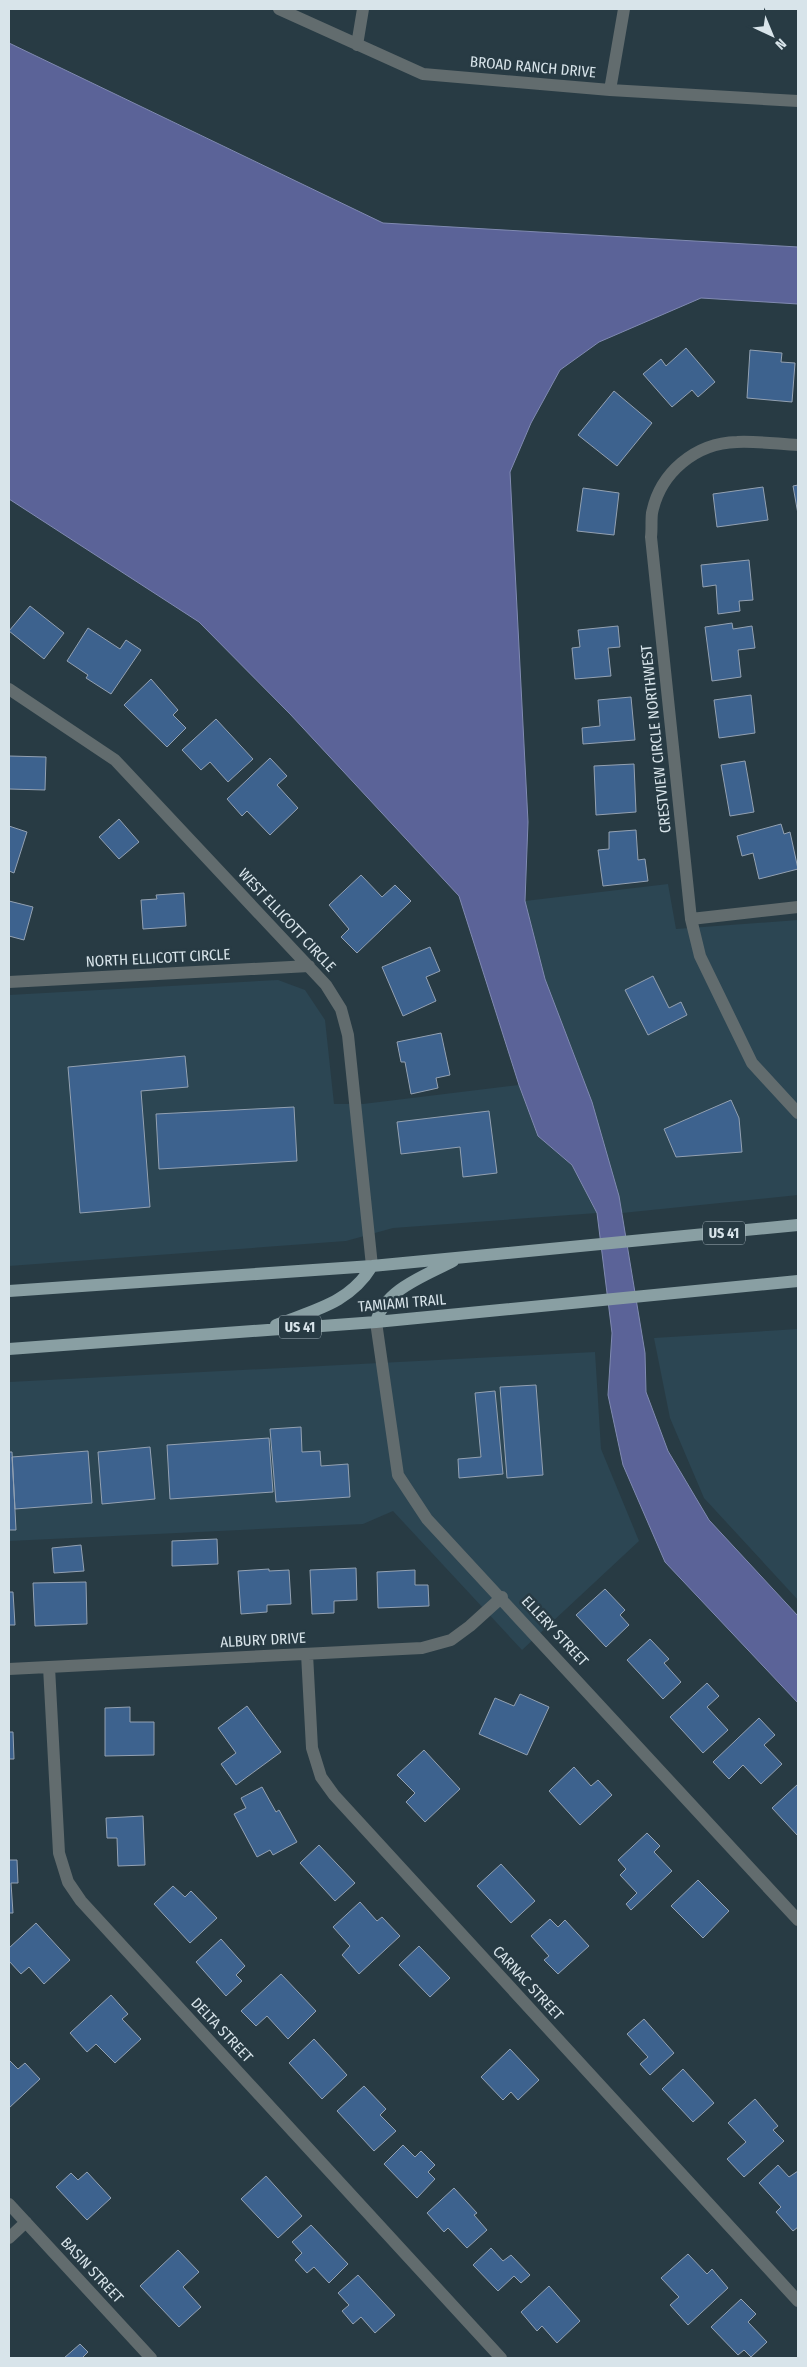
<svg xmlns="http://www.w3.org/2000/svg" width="807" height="2367" viewBox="0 0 807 2367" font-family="'Fira Sans Condensed',sans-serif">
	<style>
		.built { fill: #2c4653 }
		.water { fill: #5b6398; stroke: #808ab1 }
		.building { fill: #3d628e; stroke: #93a1b2 }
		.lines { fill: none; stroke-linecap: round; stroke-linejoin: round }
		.minor { stroke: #626c6e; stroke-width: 12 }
		.major { stroke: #899fa3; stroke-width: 12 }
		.labels { text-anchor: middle; stroke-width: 5; stroke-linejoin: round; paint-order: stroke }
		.shield { fill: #283b44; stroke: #a3b1b8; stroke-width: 1 }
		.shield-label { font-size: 14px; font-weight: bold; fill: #d8e4ea }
		.street-label { font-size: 15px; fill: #d8e4ea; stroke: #283b44 }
	</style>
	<rect width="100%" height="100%" fill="#283b44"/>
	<path class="built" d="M668,884L676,929L798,920V1195L622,1213L619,1196L545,979L525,901Z
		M278,980L305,990L325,1020L334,1104H363L519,1085L538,1136L572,1165L597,1213L393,1228L346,1241L9,1266V995Z
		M798,1329V1600L704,1498L670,1418L654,1338Z
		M595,1352L601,1449L639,1541L522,1650L393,1511L363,1524L9,1541V1382Z"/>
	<path class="water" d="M9,43L383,223L798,247V304L701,298L599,342L560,370L531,423L510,472L528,822L525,901L545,979L592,1102L619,1196L645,1353L646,1392L668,1451L709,1520L798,1616V1703L665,1562L623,1465L608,1395L612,1333L597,1213L572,1165L538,1136L519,1085L459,896L290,714L199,622L9,499Z"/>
	<path class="building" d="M686,348L715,382L698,397L692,390L672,407L643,374L661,359L666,366Z
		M750,350L782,353L781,362L795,363L792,402L747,398Z
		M614,391L652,423L617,466L578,435Z
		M798,485V514L793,486Z
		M763,487L768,520L717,527L713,494Z
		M583,488L619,493L614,535L577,531Z
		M749,560L753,600L739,601L740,611L718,614L716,585L703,587L701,565Z
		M30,606L64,633L44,659L9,631Z
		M732,623L733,629L752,626L755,648L738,650L741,677L712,681L705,627Z
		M618,626L620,647L608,648L611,676L575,679L572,648L580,647L578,630Z
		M88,628L120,649L126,640L141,650L111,694L86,678L88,675L67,661Z
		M151,679L178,710L173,715L186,728L167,747L124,705Z
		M751,695L755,733L719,738L714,700Z
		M631,697L635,740L583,744L582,728L600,726L598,700Z
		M216,719L253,759L228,782L210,762L201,770L182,750Z
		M9,756L46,757L45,790L9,789Z
		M270,758L287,776L277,785L298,808L270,835L247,811L242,816L227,799Z
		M745,761L754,812L730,816L721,765Z
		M634,764L636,812L596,815L594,766Z
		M119,819L139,842L119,859L99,837Z
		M781,824L784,834L790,832L798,869L759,879L753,853L742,856L737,836Z
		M9,826L27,832L14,873L9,871Z
		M636,830L638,860L645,859L648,881L603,886L598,850L609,849V832Z
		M361,875L382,897L395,885L411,901L357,953L341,937L349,929L329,905Z
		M184,893L186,926L143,929L141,900L157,899L156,895Z
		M9,901L33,907L24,940L9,936Z
		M430,947L440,971L426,977L436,1001L403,1016L382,967Z
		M653,976L669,1008L681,1002L687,1015L648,1035L625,990Z
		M441,1033L450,1075L436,1078L438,1088L411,1094L405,1062H401L397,1042Z
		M185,1056L188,1087L141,1091L150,1207L80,1213L68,1067Z
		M731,1100L739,1118L742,1152L676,1157L664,1129Z
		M294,1107L297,1161L159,1169L156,1114Z
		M489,1111L497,1173L463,1177L460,1147L401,1154L397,1122Z
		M536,1385L543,1475L507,1478L500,1387Z
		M495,1391L503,1474L459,1478L458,1459L481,1457L475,1393Z
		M301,1427L302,1452L320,1451L321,1466L348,1464L350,1497L276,1502L270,1429Z
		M269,1438L273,1492L170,1499L167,1445Z
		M150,1447L155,1499L102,1504L98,1452Z
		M88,1451L92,1503L15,1509L12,1457Z
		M9,1452H12L16,1530H9Z
		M217,1539L218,1564L172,1566V1541Z
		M81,1545L84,1571L54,1573L52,1548Z
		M356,1568L357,1600L334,1601V1613L312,1614L310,1570Z
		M269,1569V1571L289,1570L291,1604L267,1605V1612L241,1614L238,1571Z
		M415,1570V1585H428L429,1606L378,1608L377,1572Z
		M86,1582L87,1624L35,1626L33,1583Z
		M605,1589L625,1610L620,1615L629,1625L606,1647L576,1615Z
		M9,1592H13L15,1625H9Z
		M650,1639L669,1659L664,1663L681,1682L663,1699L627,1660Z
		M707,1683L719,1696L707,1707L728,1730L703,1753L670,1717Z
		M520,1694L549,1707L527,1755L479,1734L495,1698L514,1706Z
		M247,1706L281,1752L236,1785L221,1764L236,1753L218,1728Z
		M130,1707V1722H154V1755L105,1756V1708Z
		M759,1718L775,1735L764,1745L782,1764L761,1784L743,1765L729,1779L713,1762Z
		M9,1732H13L14,1759H9Z
		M424,1750L460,1789L425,1822L406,1802L415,1793L397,1775Z
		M574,1767L591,1786L598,1780L612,1795L580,1825L549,1791Z
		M798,1784V1836L772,1808Z
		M262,1787L276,1812L279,1810L297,1842L273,1855L270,1850L257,1857L234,1814L246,1808L241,1798Z
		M143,1816L145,1865L118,1866L117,1838H107L106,1818Z
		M647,1833L660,1846L654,1852L672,1871L631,1910L626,1904L637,1893L620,1875L626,1869L618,1860Z
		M319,1845L355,1883L335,1901L300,1863Z
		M9,1860H17L18,1883H11L13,1913H9Z
		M501,1864L535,1901L511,1923L477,1886Z
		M698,1880L729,1911L703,1938L671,1906Z
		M173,1886L185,1897L191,1891L217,1918L190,1943L154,1904Z
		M360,1902L377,1921L382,1917L400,1936L359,1974L342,1955L350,1946L333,1927Z
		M550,1919L558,1927L565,1920L589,1946L558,1974L544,1960L549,1956L531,1936Z
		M36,1923L70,1960L44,1984L29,1967L21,1974L9,1961V1948Z
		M221,1939L245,1966L236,1975L242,1981L226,1996L196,1962Z
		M419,1946L450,1978L430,1997L399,1965Z
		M281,1974L316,2011L288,2039L267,2016L256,2026L241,2011Z
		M111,1995L128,2014L122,2019L141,2039L115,2063L96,2044L87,2052L70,2033Z
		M644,2019L674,2053L650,2075L640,2064L648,2057L627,2034Z
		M314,2039L347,2075L322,2099L289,2063Z
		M510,2049L539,2080L518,2100L511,2092L503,2100L481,2077Z
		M9,2060L18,2069L25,2063L40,2079L9,2108Z
		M683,2069L714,2103L693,2122L662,2089Z
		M364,2086L386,2109L380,2115L396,2131L374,2151L337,2111Z
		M755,2099L778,2126L773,2130L784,2141L744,2177L727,2159L746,2142L728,2123Z
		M403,2145L415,2157L421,2151L435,2165L428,2172L435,2179L417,2198L384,2164Z
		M778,2165L789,2177L798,2171V2227L793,2231L776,2212L781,2207L759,2183Z
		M87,2172L111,2198L87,2220L56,2187L71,2173L78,2180Z
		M266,2176L302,2216L278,2238L241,2199Z
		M454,2188L477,2213L474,2215L487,2230L467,2248L448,2228L444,2232L427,2213Z
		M311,2225L348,2264L329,2283L314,2267L307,2273L295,2260L302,2253L292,2242Z
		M491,2248L503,2261L511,2255L530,2275L521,2283L514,2276L498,2291L473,2265Z
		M178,2250L199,2272L183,2287L201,2307L179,2327L140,2286Z
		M688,2254L707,2274L712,2269L728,2288L688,2325L670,2305L679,2297L661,2278Z
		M358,2275L395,2315L375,2333L361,2317L353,2324L342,2311L349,2305L338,2293Z
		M549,2286L580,2321L557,2343L542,2326L537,2331L521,2312Z
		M741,2299L756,2314L748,2322L767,2342L751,2357L744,2350L738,2355L711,2327Z
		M80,2344L88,2352L82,2358H64Z"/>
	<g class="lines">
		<path class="minor" d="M279,9L423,74L610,90L798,101
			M357,45L363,9
			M610,90L624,9
			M798,445C778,444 757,441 737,442C695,443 660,473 652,513C651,521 652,529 651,537L691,919L700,956L752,1063L798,1113
			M9,689L115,760L326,985L341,1009L348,1035L372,1266
			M691,919L798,907
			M9,982L309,966
			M376,1322L398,1475L427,1519L798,1920
			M307,1654L312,1748L321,1777L334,1795L798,2301
			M49,1667L59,1853L68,1882L81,1901L501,2358
			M9,1669L422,1648L451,1640L470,1626L502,1597
			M9,2204L151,2358
			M9,2238L26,2222"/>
		<path class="major" d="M9,1291L372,1266L798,1225
			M376,1322C385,1289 425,1276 453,1261
			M276,1325C314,1310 350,1303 372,1266
			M9,1349L376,1322L798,1281"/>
	</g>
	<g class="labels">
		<g class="shield">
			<rect x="703" y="1221.5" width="42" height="23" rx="4"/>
			<rect x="279" y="1315.5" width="42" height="23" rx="4"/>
		</g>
		<g class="shield-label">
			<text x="724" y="1238">US 41</text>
			<text x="300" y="1332">US 41</text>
		</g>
		<g class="street-label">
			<text transform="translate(533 67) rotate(5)" y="5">BROAD RANCH DRIVE</text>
			<text transform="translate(656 739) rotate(-96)" y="5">CRESTVIEW CIRCLE NORTHWEST</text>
			<text transform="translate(287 920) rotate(47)" y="5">WEST ELLICOTT CIRCLE</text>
			<text transform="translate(158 958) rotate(-3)" y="5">NORTH ELLICOTT CIRCLE</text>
			<text transform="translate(402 1303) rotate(-5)" y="5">TAMIAMI TRAIL</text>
			<text transform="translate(555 1631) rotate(47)" y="5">ELLERY STREET</text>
			<text transform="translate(263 1640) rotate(-3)" y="5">ALBURY DRIVE</text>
			<text transform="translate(528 1983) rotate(47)" y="5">CARNAC STREET</text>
			<text transform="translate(222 2030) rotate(47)" y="5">DELTA STREET</text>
			<text transform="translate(92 2270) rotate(47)" y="5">BASIN STREET</text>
		</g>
	</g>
	<rect width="807" height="2367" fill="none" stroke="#d8e4ea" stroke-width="20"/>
	<g transform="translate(772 35) rotate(136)" stroke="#283b44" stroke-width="4" paint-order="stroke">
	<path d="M0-4L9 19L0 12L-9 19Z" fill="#d8e4ea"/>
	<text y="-8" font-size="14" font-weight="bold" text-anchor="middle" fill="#d8e4ea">N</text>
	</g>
</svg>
